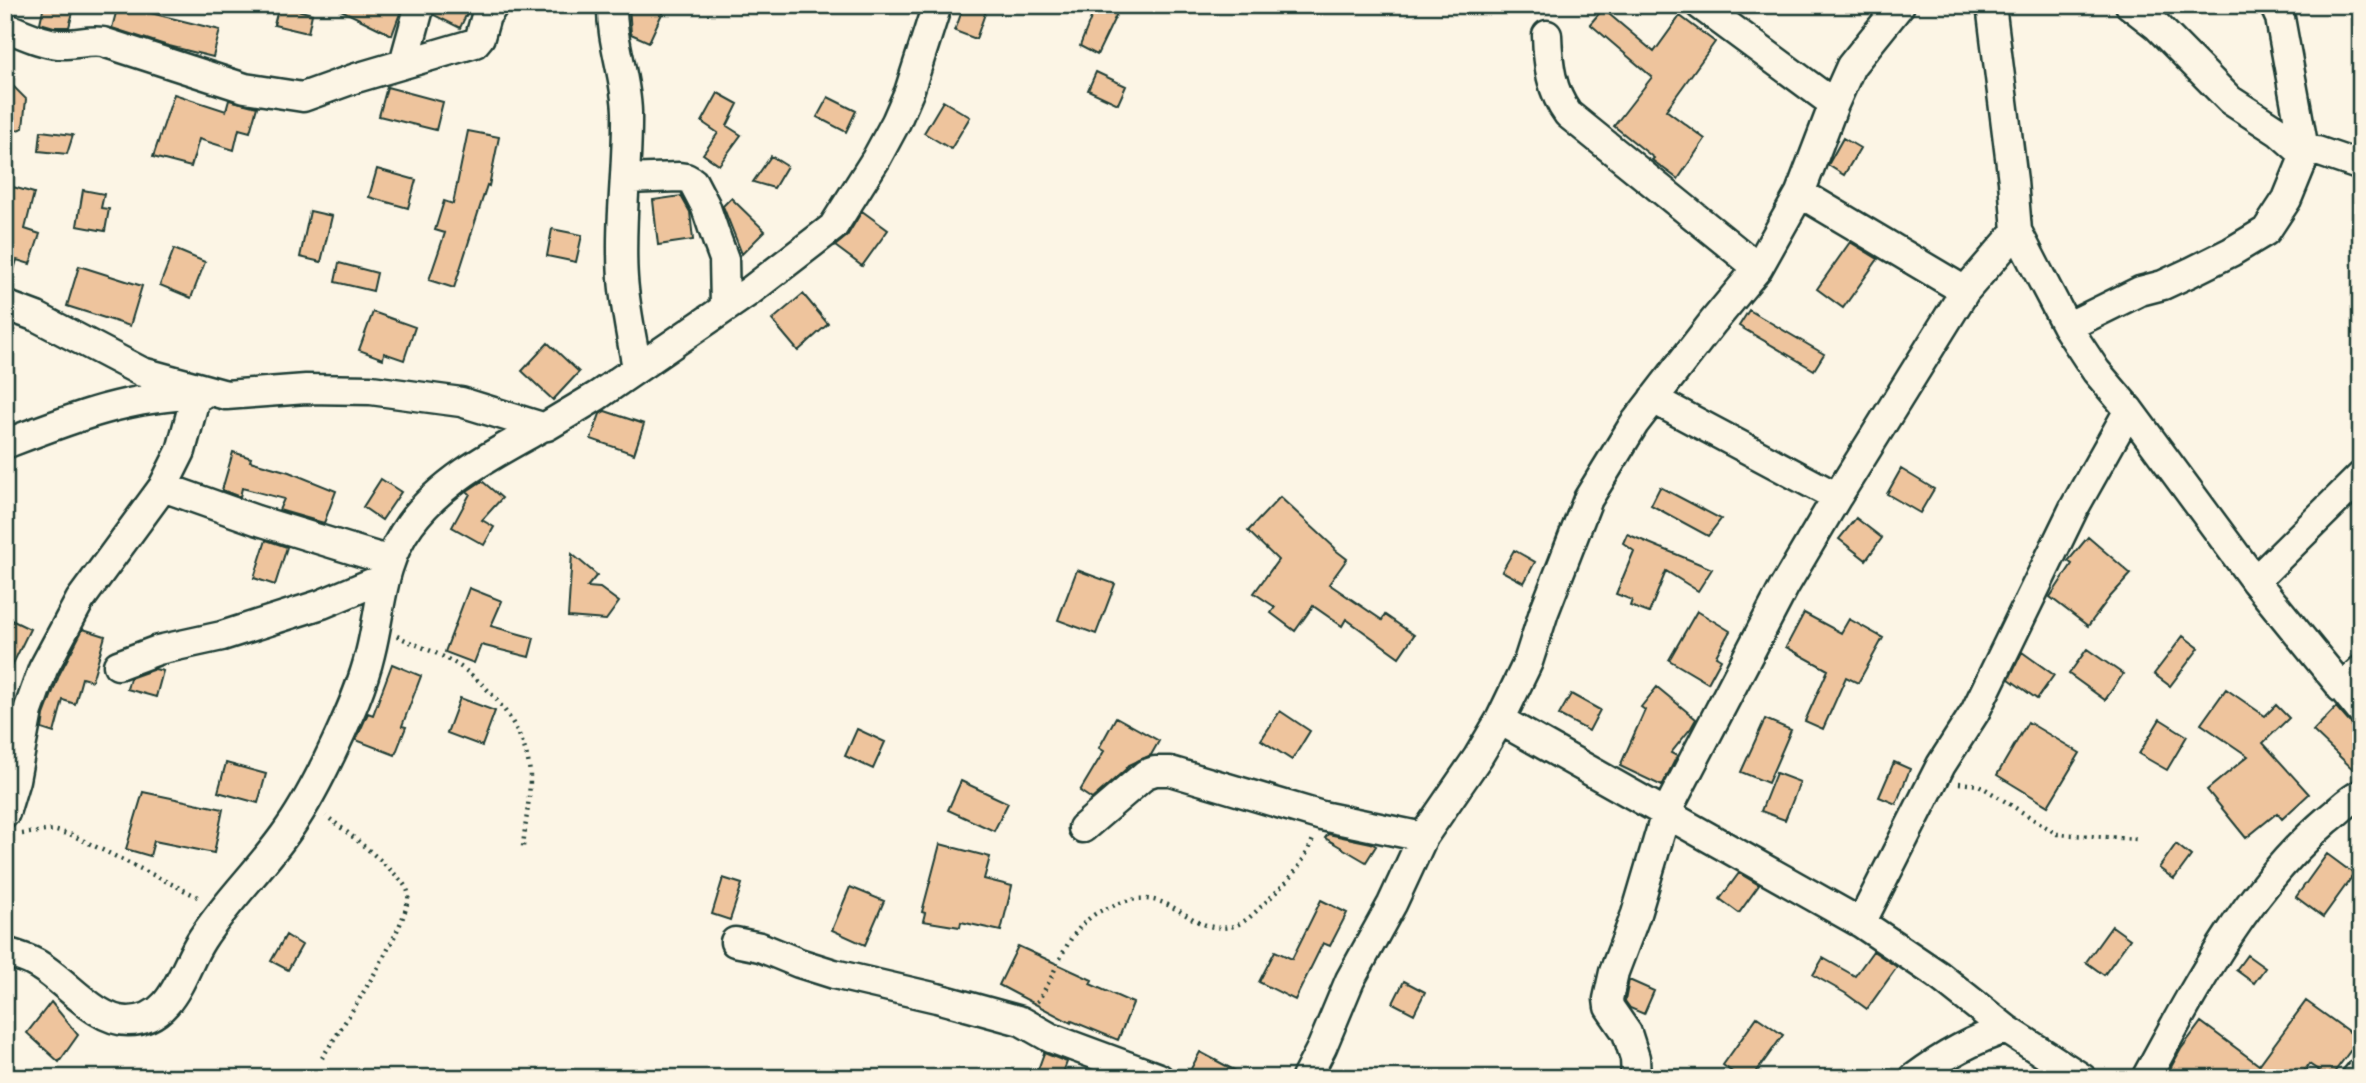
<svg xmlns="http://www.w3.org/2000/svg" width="2366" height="1083" viewBox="0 0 2366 1083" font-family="Pangolin,sans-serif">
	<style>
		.building { fill: #eec49d; stroke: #1f3d34; stroke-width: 2 }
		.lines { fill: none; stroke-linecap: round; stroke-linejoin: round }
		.street-casing { stroke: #1f3d34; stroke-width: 33 }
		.path { stroke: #1f3d34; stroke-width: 4.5; stroke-dasharray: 2 5; stroke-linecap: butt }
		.street { stroke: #fcf5e5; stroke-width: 28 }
	</style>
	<rect width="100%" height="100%" fill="#fcf5e5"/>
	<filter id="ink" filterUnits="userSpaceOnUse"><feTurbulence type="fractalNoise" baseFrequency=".0143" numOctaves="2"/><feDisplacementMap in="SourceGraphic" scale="14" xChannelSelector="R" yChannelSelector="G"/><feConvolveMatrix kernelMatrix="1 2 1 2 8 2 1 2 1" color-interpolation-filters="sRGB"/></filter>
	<g filter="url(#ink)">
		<path class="building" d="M44,5H75L69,27H54L40,23Z
			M118,5L220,30L213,57L165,45L112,28Z
			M279,5L312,14L308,33L274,25Z
			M331,5H403L392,35Z
			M436,5H471L460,28L434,15Z
			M629,5H666L649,42L631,34Z
			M964,5H988L976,39L955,31Z
			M1096,5H1121L1097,55L1080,46Z
			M1603,9L1654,52L1680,16L1715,42L1666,110L1705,139L1678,179L1652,160L1654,158L1614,126L1652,77L1590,24Z
			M1096,72L1126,86L1118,104L1088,90Z
			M5,78L26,99L23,128L5,134Z
			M387,87L443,102L436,130L379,116Z
			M718,93L738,104L727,126L741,135L719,165L703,154L718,133L702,122Z
			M174,94L226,111L229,100L257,107L250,132L239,129L234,150L199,139L191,167L153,157Z
			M828,97L856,111L846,132L817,117Z
			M943,101L970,117L951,149L924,133Z
			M41,131L73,135L67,154L39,151Z
			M468,131L499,137L489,186L487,185L454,288L429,280L445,233L435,230L444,201L453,204Z
			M1843,138L1860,148L1844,175L1828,165Z
			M771,156L787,166L774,188L753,182Z
			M377,169L416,180L408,208L369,197Z
			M13,187L34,193L25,229L40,234L30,264L17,260L11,279L5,278V218Z
			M83,190L104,194L101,208L109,209L105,231L77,226Z
			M681,196L690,212L693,240L658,245L653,200Z
			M731,198L765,231L742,254L723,206Z
			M310,211L332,216L321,262L300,257Z
			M862,211L888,230L862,266L835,246L847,236Z
			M552,229L582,235L576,262L547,256Z
			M1850,242L1878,259L1843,308L1817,289Z
			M174,249L205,262L191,298L160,285Z
			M339,263L377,273L373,291L335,282Z
			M79,266L142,286L130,326L67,306Z
			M803,294L828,324L798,351L772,320Z
			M1749,310L1824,354L1814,370L1739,326Z
			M373,312L415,327L404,360L384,353L383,359L359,350Z
			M548,343L579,372L553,400L522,371Z
			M605,411L644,424L634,454L591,439L600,414Z
			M233,452L251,458L250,461L289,472L336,491L324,523L279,510L284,499L242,488L240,497L222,490Z
			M1901,469L1934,489L1920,513L1887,494Z
			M381,479L401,492L382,520L363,507Z
			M482,481L502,498L482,520L494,527L484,545L452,527L470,494L467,491Z
			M1660,487L1721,519L1708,536L1651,505Z
			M1280,497L1335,548L1334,549L1347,559L1329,584L1382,620L1385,615L1414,635L1399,657L1346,619L1342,626L1313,606L1295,631L1271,613L1275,607L1254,593L1278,560L1248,531Z
			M1856,518L1882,538L1866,560L1839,539Z
			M1627,534L1712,569L1698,591L1666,571L1649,613L1630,606L1632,600L1616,594L1634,551L1623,543Z
			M2088,537L2131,574L2110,597L2088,626L2050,597L2072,564L2068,561Z
			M266,540L287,547L275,585L254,578Z
			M1514,550L1535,562L1524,583L1502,571Z
			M572,554L597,575L587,587L600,588L619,602L606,620L568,617Z
			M1077,570L1115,584L1096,634L1058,620Z
			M469,588L502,601L491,626L534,638L529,657L481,645L474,663L445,652Z
			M1697,611L1730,631L1716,656L1721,659L1708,683L1669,660Z
			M1804,613L1841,633L1849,619L1883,638L1858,683L1846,677L1823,729L1805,721L1828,670L1786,647Z
			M5,617L30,629L5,680Z
			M83,629L105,636L92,681L82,678L75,704L63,700L54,733L42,729L44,715L60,673Z
			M2183,636L2199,648L2170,686L2154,674Z
			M2087,649L2123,674L2105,700L2069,674Z
			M2022,652L2054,675L2037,699L2009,679Z
			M392,664L421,676L402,726L406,727L395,755L356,740L368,713L373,715Z
			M155,669L163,671L156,697L127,689L130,678Z
			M1657,687L1696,719L1691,728L1671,753L1677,756L1662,786L1620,766L1645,710L1641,707Z
			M2226,689L2265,716L2276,705L2289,718L2263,743L2309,794L2282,819L2277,813L2246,838L2207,790L2248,756L2201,724Z
			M1571,694L1600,710L1589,731L1559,715Z
			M460,698L495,711L482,746L447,733Z
			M2336,707L2349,722L2361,729V777L2313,731Z
			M1280,711L1310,731L1292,760L1261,740Z
			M1116,717L1159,741L1151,755L1129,765L1125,770L1092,799L1080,791L1104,751L1099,748Z
			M1765,719L1791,730L1768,783L1741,772Z
			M2160,719L2187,736L2167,770L2139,754Z
			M2028,722L2080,753L2048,806L1997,775Z
			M857,729L885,742L873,769L845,756Z
			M1894,762L1910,769L1896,804L1879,797Z
			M226,763L266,774L258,803L218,792Z
			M1776,773L1800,782L1785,820L1761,811Z
			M961,781L1008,803L994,831L948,810Z
			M143,792L223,809L214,853L154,841L150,856L126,849Z
			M1328,834L1371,843L1376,846L1366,862L1325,838Z
			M940,844L990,857L984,879L1012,886L1001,931L961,922L960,927L923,921L925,913L922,912Z
			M2176,844L2191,856L2174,879L2159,868Z
			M2327,854L2354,874L2323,917L2296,897Z
			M1739,873L1759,885L1739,913L1720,899Z
			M723,878L742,884L730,920L712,914Z
			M850,887L884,901L865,945L832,930Z
			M1321,900L1347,913L1330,946L1323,943L1295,1000L1259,982L1275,951L1292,959Z
			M2112,926L2130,939L2104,975L2086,962Z
			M286,935L302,945L288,970L271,961Z
			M1018,946L1092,980L1090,984L1133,1003L1118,1040L1072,1021L1071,1023L999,985Z
			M1873,951L1897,967L1867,1009L1845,993L1813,975L1823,958L1855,976Z
			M2247,955L2265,968L2254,983L2236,970Z
			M1629,980L1654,991L1644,1014L1630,1008L1625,1001Z
			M1404,981L1425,992L1414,1014L1393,1003Z
			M2306,1001L2359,1039L2330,1078L2309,1064L2300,1078H2165L2181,1049L2201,1022L2259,1065Z
			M51,1002L78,1035L59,1062L27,1033Z
			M1757,1017L1783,1035L1752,1078H1740L1723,1065Z
			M1200,1052L1249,1078H1186Z
			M1044,1053L1067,1062L1061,1078H1035Z"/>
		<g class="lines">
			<defs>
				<path id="street" d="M612,5C611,41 626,76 627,112C628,167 619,223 623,278C625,308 632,339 637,368
					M1700,5L1834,104
					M1991,5L2013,181L2017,231L2036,268L2067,327L2096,371L2129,410L2255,581L2361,711
					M2130,5L2157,26L2230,100L2279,132L2305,155L2317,151L2361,166
					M5,27C22,33 41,43 58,44C74,45 87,40 103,42L245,88L303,97L356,78L475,43L480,37L486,16L494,5
					M1547,35C1548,64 1551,91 1568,114L1758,268
					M404,63L420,5
					M626,179L679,177L686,178L693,182L705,205L717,240L724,259L725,306
					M1800,193L1965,291
					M5,305L37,317L142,372L226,395L306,389L371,390L461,402L542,427L547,426L597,396L750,291L833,227L876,159L896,122L909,92L937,5
					M2067,327L2140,291L2163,285L2191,272L2231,252L2266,231L2287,199L2305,155L2280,18L2274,5
					M1653,399L1837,497
					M5,444C70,419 130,395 201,395
					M163,487L256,520L390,561
					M2255,581L2361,476
					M118,665L158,650L222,636L322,604L384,578
					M2341,688L2361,670
					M1500,720L1861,923L1938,975L2006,1029L2082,1078
					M5,813L15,780L28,711L43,669L80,600L163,487L181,451L196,395
					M1083,828L1146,774L1155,771H1170L1322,816L1423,837
					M1861,923L1941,765L1975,712L2074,508L2129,410
					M735,942L760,947L799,963L834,974L937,998L1021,1021L1051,1038L1159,1078
					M5,952C15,955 26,958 35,963C64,978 94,1021 128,1021C174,1021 182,969 202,939C228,899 264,866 290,827C308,801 323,771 336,743C349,715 363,684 370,654C382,607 380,565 410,524C443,479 495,453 542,427
					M1306,1078L1322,1047L1350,980L1392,904L1423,837L1478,757L1500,720L1528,662L1544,612L1588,499L1634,424L1713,322L1758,268L1800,193L1834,104L1851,66L1900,5
					M1636,1078L1635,1058L1627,1033L1609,1007L1608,999L1614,972L1636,914L1666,813L1784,587L1837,497L1965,291L2017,231
					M1914,1078C1943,1056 1971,1040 2006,1029
					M2146,1078C2196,986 2247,889 2327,820C2338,812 2348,800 2361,794
					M2356,1078L2361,1072"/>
			</defs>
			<use href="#street" class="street-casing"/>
			<path class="path" d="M397,636C415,645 434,651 451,661C489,682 529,732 530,777C530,800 525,824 523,847
				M1959,783L1979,785L2057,834L2137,839
				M22,834L53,830L72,835L200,898
				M1037,1002C1058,972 1063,936 1095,914C1101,910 1108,908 1115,905C1171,881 1188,935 1230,927C1246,924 1258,909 1269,899C1289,880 1303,865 1313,839
				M322,1058C339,1031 414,919 408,892C405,877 341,827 326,816"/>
			<use href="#street" class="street"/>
		</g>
	</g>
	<rect width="2366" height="1083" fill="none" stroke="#fcf5e5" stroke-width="28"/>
	<rect x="14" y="14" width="2338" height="1055" fill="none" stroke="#1f3d34" stroke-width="2.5" filter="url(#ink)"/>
</svg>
